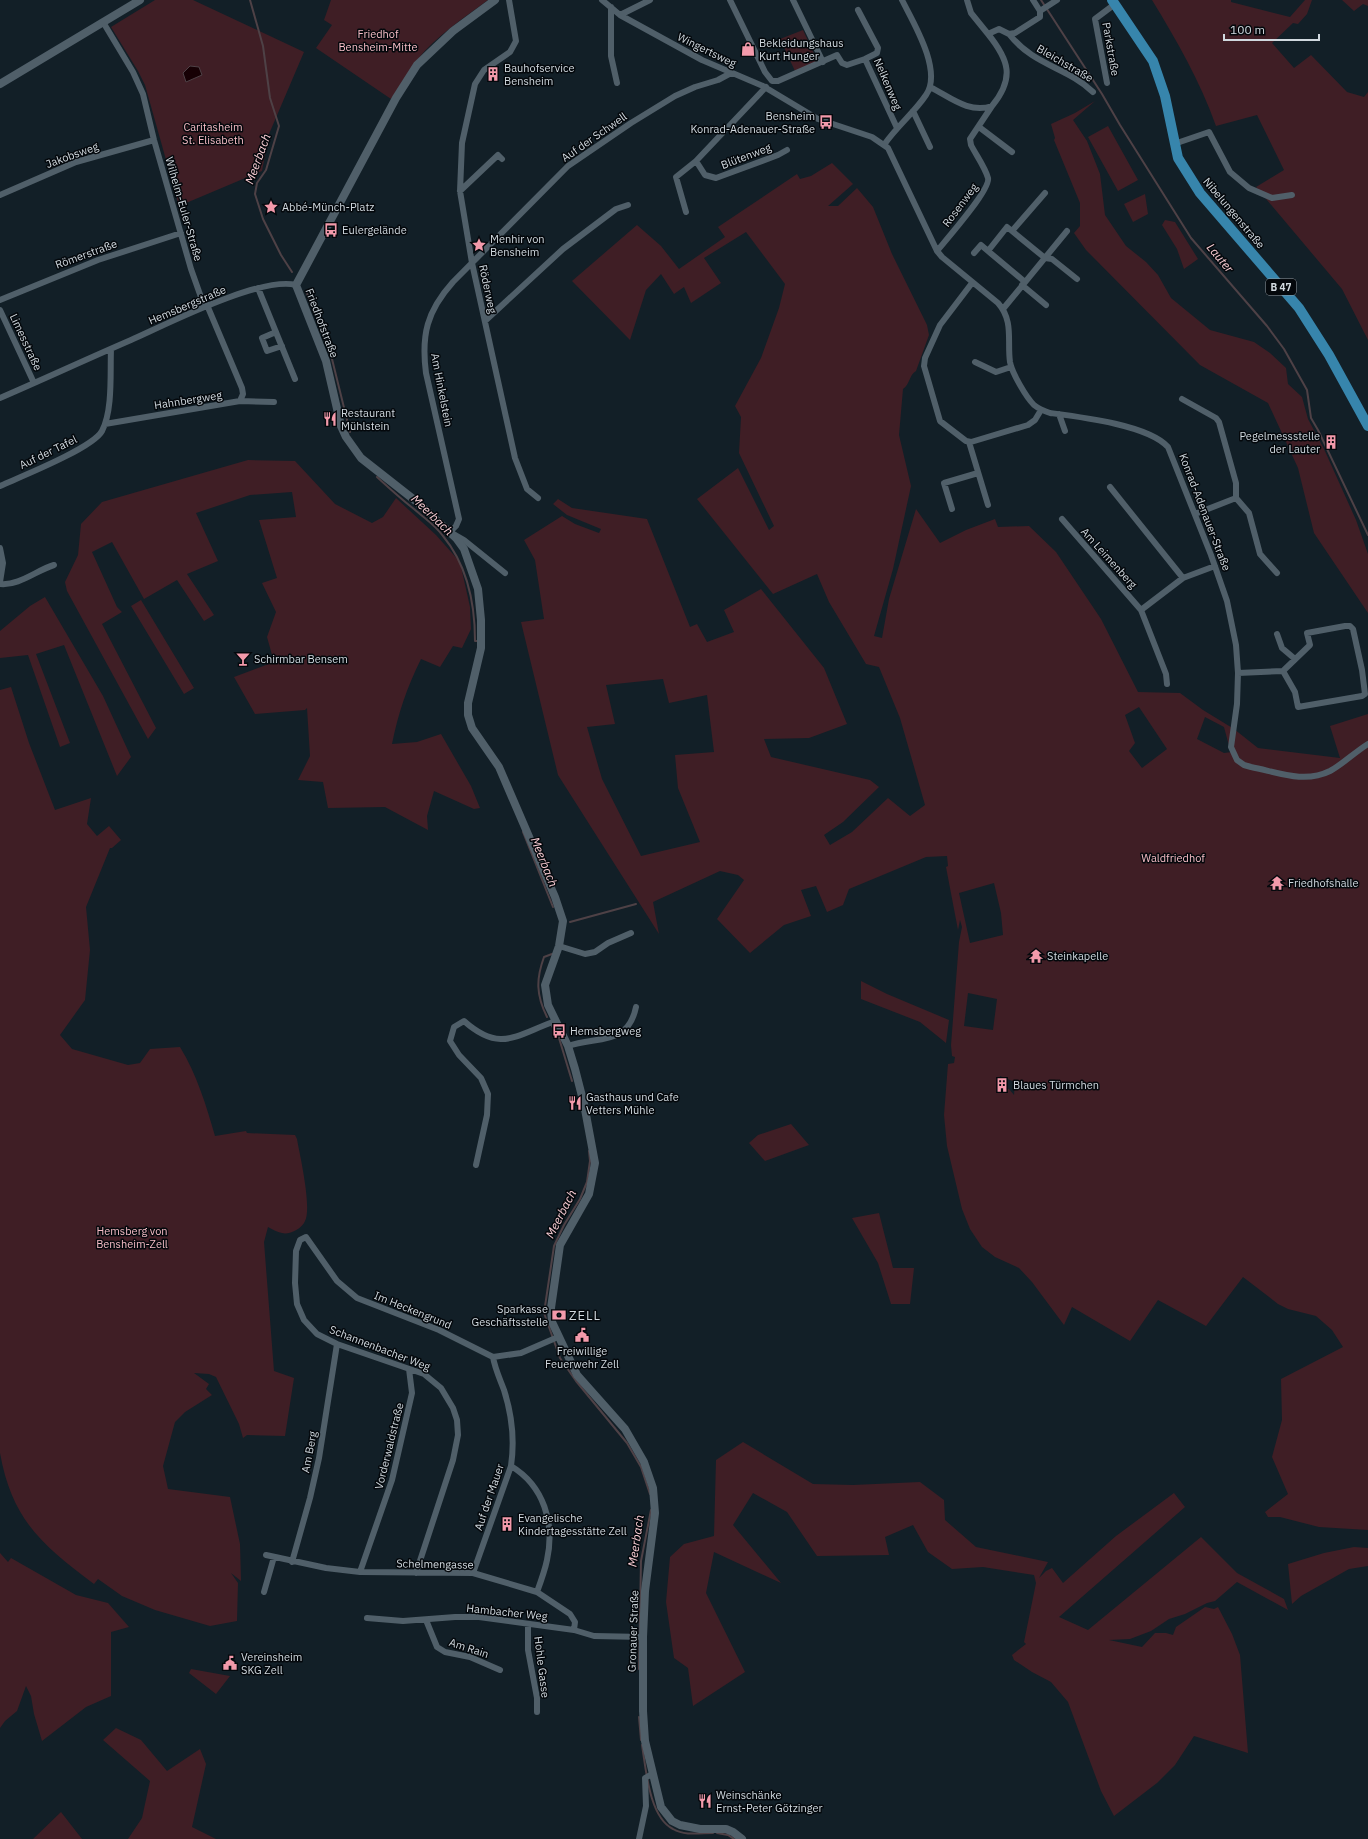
<svg xmlns="http://www.w3.org/2000/svg" width="1368" height="1839" viewBox="0 0 1368 1839" font-family="'IBM Plex Sans',sans-serif">
	<style>
		.green { fill: #3f1e25; fill-rule: evenodd }
		.water { fill: #160004; stroke: #4e4146 }
		.lines { fill: none; stroke-linecap: round; stroke-linejoin: round }
		.stream { stroke: #4e4146; stroke-width: 2 }
		.minor { stroke: #505f69; stroke-width: 6 }
		.tertiary { stroke: #505f69; stroke-width: 8 }
		.primary { stroke: #3785ac; stroke-width: 10 }
		.labels { text-anchor: middle; stroke-width: 3; stroke-linejoin: round; paint-order: stroke }
		.shield { fill: #04080c; stroke: #949aa0; stroke-width: 1 }
		.shield-label { font-size: 10px; font-weight: bold; fill: #d1d9df }
		.park-label { font-size: 11px; fill: #f7bec7; stroke: #04080c }
		.poi-label { font-size: 11px; fill: #d1d9df; stroke: #04080c; text-anchor: start }
		.street-label { font-size: 11px; fill: #d1d9df; stroke: #04080c }
		.water-label { font-size: 12px; font-style: italic; fill: #faced5; stroke: #04080c }
		.quarter-label { font-size: 13px; letter-spacing: 1px; fill: #d1d9df; stroke: #04080c }
	</style>
	<rect width="100%" height="100%" fill="#121f27"/>
	<path class="green" d="M155,0H193L304,52L269,134L262,171L179,206L145,85L138,71L111,27Z
		M331,0H488C464,18 436,36 417,60C408,72 400,86 391,99L316,48L332,25L324,20Z
		M1152,0H1231V2L1290,17L1305,0H1312L1307,14L1298,24L1293,23L1272,43L1294,68L1311,55L1347,92L1364,97L1368,92V340L1342,289L1256,187L1284,170L1257,115L1216,126C1200,81 1177,41 1152,0Z
		M1342,0H1368V6L1363,4L1354,11Z
		M803,30L817,60L816,62L795,71L780,39Z
		M1095,101L1073,120L1087,141L1100,174L1105,215L1126,246L1146,262L1158,275L1171,298L1210,330L1254,342L1270,353L1286,368L1288,384L1302,397L1308,419L1324,449L1356,520L1368,554V613L1314,533L1298,468L1268,403L1200,365L1086,250L1074,233L1080,226V203L1054,140L1055,138L1051,124L1075,113Z
		M1108,126L1138,180L1118,191L1088,137Z
		M832,163L853,184L828,206H838L857,188L873,207L892,254L927,325L929,335L916,371C909,375 910,384 903,389L899,435L911,486L893,569L874,636L882,638L889,599L916,509L940,543L966,530L995,519L998,527L1029,526L1056,552L1101,619L1138,692L1180,693L1203,710L1234,729L1258,748L1340,758L1330,726L1368,714V1530L1319,1527L1280,1517H1268L1265,1512L1288,1494L1272,1457L1282,1420L1281,1379L1343,1347L1332,1330L1316,1316L1288,1309L1278,1304L1243,1277L1206,1326L1158,1300L1130,1341L1072,1307L1064,1325L1032,1282L1019,1268L995,1257L982,1247L970,1229L962,1209L947,1146L944,1115L948,1064L954,1063L955,1057L952,1056L951,1045L959,942L962,927L960,920L958,930L946,867L948,866L947,856L926,857L849,889L843,905L827,912L816,886L801,890L811,916L784,925L750,953L717,919L744,880L738,875L720,871L653,902L659,934L558,775L521,622L544,619L535,560L524,540L562,516L575,524L599,533L601,529L567,515L553,504L558,499L572,508L647,519L690,627L697,624L707,642L734,632L724,610L761,589L824,668L847,724L809,738L764,739L771,757L870,780L879,787L843,822L824,835L830,845L852,832L888,798L910,816L925,805L900,718L879,667L866,664L829,602L817,574L773,594L697,499L738,468L769,530L774,526L739,453L741,417L735,406L761,358L779,308L785,284L746,232L704,258L721,283L691,303L684,287L674,294L661,274L646,290L630,340L572,281L637,225L661,246L679,269L725,237L718,227L797,174L800,179L811,176ZM663,679L669,703L707,695L714,752L675,755L678,788L700,842L641,856L602,779L587,727L615,724L606,685ZM1139,707L1167,749L1142,768L1129,751L1135,743L1125,715ZM1205,717L1224,727L1228,742L1232,752L1224,753L1197,739ZM994,883L1001,913L1003,935L970,943L959,893ZM968,993L997,999L993,1030L964,1026ZM1000,1076L1015,1082L1014,1095L1009,1089L999,1087Z
		M1145,194L1148,214L1133,222L1124,204Z
		M1165,220L1175,222L1198,259L1184,269L1177,249L1162,225Z
		M248,460L295,461L335,504L372,523L383,517L396,498L436,535L460,562L470,607L471,629L462,648L453,646L440,667L421,659C407,687 398,714 392,744L417,742L441,734L471,786L480,808L474,809L434,791L427,816L428,830L385,807L328,808L323,782L298,780L310,756L307,708L305,710L255,714L234,677L274,662L267,637L276,612L262,583L277,578L259,520L296,517L292,492L250,495L196,513L218,561L187,574L214,615L204,621L177,580L144,599L112,542L92,552L117,607L122,612L102,624L156,728L148,739L67,591L65,582L78,555L81,524L102,502Z
		M45,597L103,696L131,757L117,776L64,645L36,654L70,743L60,747L28,655L0,658V631L30,606Z
		M141,600L194,688L184,694L131,606Z
		M11,687L29,743L55,810L91,798L87,824L97,836L109,826L121,840L112,848H110L86,907L90,950L85,1000L60,1035L72,1049L128,1065L140,1063L150,1049L180,1047C197,1075 206,1105 215,1136L246,1131L247,1133L295,1135L297,1139C300,1156 312,1207 305,1221C302,1229 289,1235 282,1233C277,1232 272,1229 268,1227L264,1242L274,1371L294,1378L285,1436L247,1435L243,1438L239,1424L216,1377L209,1374L194,1373L209,1384L206,1389L212,1395L185,1412L175,1422L163,1466L168,1489L230,1497L240,1544L241,1581L231,1573L238,1583L237,1621L210,1626L155,1610L122,1596L98,1579L94,1584C42,1545 12,1520 0,1453V690Z
		M861,981L887,994L949,1020L946,1043L920,1022L861,999Z
		M791,1124L809,1145L765,1161L749,1143L758,1135Z
		M879,1213L893,1268H914L910,1304H891L878,1263L852,1218Z
		M743,1442L813,1484L853,1485L920,1482L944,1500L945,1520L976,1547L1048,1562L1039,1578L1046,1571L1052,1568L1063,1583L1116,1536L1174,1493L1185,1507L1059,1617L1088,1630L1201,1537L1237,1573L1284,1599L1288,1610L1237,1582L1215,1601L1207,1603L1185,1614L1169,1619L1151,1631L1130,1639L1109,1640L1142,1647L1155,1633H1166L1173,1635L1176,1627L1205,1607L1214,1609L1218,1607L1232,1634L1240,1655L1248,1753L1194,1736L1175,1765L1157,1783L1114,1816L1101,1791L1068,1702L1051,1682L1032,1672L1014,1660L1012,1655L1026,1644L1024,1642L1036,1583L1034,1575L983,1567L952,1569L928,1552L913,1525L885,1537L889,1555L817,1556L787,1512L753,1493L733,1525L781,1583L714,1552L706,1593L745,1672L693,1706L688,1668L674,1658L666,1602L670,1557L684,1544L714,1536L716,1460Z
		M1354,1547L1368,1548V1566L1349,1569L1301,1596L1292,1604L1288,1564L1324,1553Z
		M0,1553L8,1562L11,1558L76,1595L108,1603L129,1627L111,1632V1696L86,1707L42,1741L34,1714L31,1696L26,1686L17,1711L5,1721L0,1728Z
		M191,1669L230,1676L216,1694L189,1673Z
		M116,1728L141,1740L167,1771L200,1749L206,1764L192,1827L216,1839H128L142,1818L150,1781L103,1740Z
		M61,1812L82,1839H33Z"/>
	<path class="water" d="M190,66L199,67L202,75L186,82L183,73Z"/>
	<g class="lines">
		<path class="stream" d="M250,0L263,46L270,98L279,126L266,170L257,183L255,194L263,219L281,255L292,272
			M1041,0L1102,94L1120,125L1191,238L1267,326L1284,349L1307,390L1311,418L1318,430L1368,535
			M306,291L323,332L331,355L350,432
			M377,477C389,488 401,499 414,509C424,518 435,525 443,536C467,565 475,604 475,641H477
			M523,832L553,907
			M570,922L636,904
			M547,1017C536,995 536,979 544,957L552,954
			M552,1026L559,1038L572,1081
			M589,1151L590,1161L587,1182L580,1199L564,1225L554,1246L544,1313L560,1358L576,1381L627,1443L641,1467L650,1494
			M639,1669L641,1561L651,1510
			M639,1717L641,1740
			M642,1745C646,1769 649,1817 673,1829C685,1836 700,1833 713,1833
			M717,1833L728,1835L734,1839"/>
		<path class="minor" d="M509,0L516,41L510,52L484,70L475,84L462,143L460,191L472,263L515,458L527,489L538,498
			M602,0L620,15L702,60L763,86L818,119L872,137L888,148L937,251L942,257L998,303C1014,321 1007,341 1010,362C1012,373 1026,397 1034,405C1039,409 1044,411 1050,413C1081,417 1148,425 1168,447L1211,555L1227,601L1236,645L1238,673L1237,704L1231,747L1237,760L1244,765L1251,767C1277,772 1304,784 1330,771C1343,764 1355,752 1368,744
			M730,0L765,72L772,81H778L837,55L842,63L847,65L865,59L877,53L878,48L858,10
			M793,0L823,62
			M967,0L971,13L988,34
			M1033,0L1040,11
			M611,7V56L617,83
			M1040,11L1057,0
			M620,15L650,0
			M103,22L133,72L143,94L154,140L191,269L202,300L207,305L242,388L243,394L240,401
			M1009,34C1034,66 1067,67 1093,92
			M865,59L897,128
			M1107,83L1095,19L1115,4
			M930,87C950,97 969,114 992,106C1015,78 1009,60 988,34L999,29L1009,34L1015,33L1040,17V11
			M913,111L930,147
			M979,127L1012,152
			M1174,144L1209,132L1230,172L1249,188L1272,198L1292,195
			M884,145C896,127 914,113 926,95C943,71 913,22 902,0
			M696,161L705,175L716,178L778,155L787,150
			M460,191L498,155L502,159
			M0,195L76,162L154,140
			M686,212L676,177L696,161L766,87
			M1012,231L1045,258
			M937,251C946,240 991,189 988,178C985,167 976,155 971,145L970,139L992,106
			M988,251L1025,282
			M974,253L981,245L988,251L1007,227L1012,231L1045,193
			M1045,258L1052,259L1077,279
			M972,283L940,325L925,358L924,366L940,421L966,441L971,442L1028,425L1035,420L1041,410
			M1022,285L1046,305
			M258,288L295,379
			M0,300L98,260L181,233
			M1003,309L1067,231
			M0,310L34,383
			M485,321L563,249L616,209L628,205
			M276,332L262,338L267,351L282,346
			M975,362L996,372L1011,367
			M0,398C44,379 87,359 131,340C167,324 261,276 296,285
			M1182,399L1216,418L1219,422L1236,483V498L1249,513L1260,554L1277,573
			M1059,414L1065,431
			M105,424L240,401L274,402
			M969,442L988,505
			M0,486C20,477 93,448 102,431C113,410 110,373 111,349
			M1110,487L1183,578
			M952,509L944,483L978,473
			M1195,514L1236,498
			M1062,519L1141,610L1166,674L1167,684
			M0,548L3,563L0,582
			M505,573L464,540L450,532L456,526L459,519L426,373C421,335 427,311 453,282L568,166L631,123L675,96L695,87L718,80L731,73
			M0,584C19,586 37,570 54,565
			M1141,610L1183,578L1215,566
			M1345,626H1350L1353,629L1362,670L1365,694L1362,696L1298,707L1295,692L1283,671L1310,645L1307,633Z
			M1277,634L1282,648L1295,659
			M1238,673L1283,671
			M559,946L585,954L595,952L608,943L631,933
			M568,1046C598,1036 628,1046 636,1007
			M476,1165L487,1115L488,1094L481,1078L459,1055L450,1041L454,1027L464,1021C501,1054 517,1034 556,1021
			M511,1466C544,1486 555,1523 547,1560C545,1570 541,1581 537,1592
			M266,1555L326,1568L360,1572L473,1573L537,1592L570,1614L575,1622L574,1630
			M292,1562L310,1498L319,1458L337,1344
			M360,1572L392,1480L412,1393L409,1369
			M416,1573L453,1460L458,1435L457,1420L453,1408L441,1388L424,1374L337,1344L317,1334L304,1320L297,1304L295,1283L296,1251L300,1240L306,1237L337,1281L357,1298L439,1330L493,1357L521,1353L558,1337
			M473,1573L511,1466C515,1439 512,1415 504,1390C500,1379 495,1369 493,1357
			M264,1592L274,1557
			M367,1618L403,1621L455,1617H479L574,1630L594,1636L643,1637
			M426,1620L437,1647L445,1652L470,1657L500,1670
			M528,1624V1650L537,1698V1712
			M639,1839L646,1806L645,1778L652,1774"/>
		<path class="tertiary" d="M495,0L453,31L417,65L396,98L296,285L326,361L341,426L346,437L361,458L417,502L456,538L464,549L478,589L481,620V648L468,703V715L472,728L499,767L555,897L563,921L559,946L545,985L548,1005L568,1046L575,1069L584,1104L595,1163L589,1194L560,1245L551,1308L552,1322L577,1375L625,1429L644,1462L653,1488L655,1513L645,1591L643,1637V1711L645,1741L661,1807L672,1821L680,1825L700,1829H726L733,1832L742,1839
			M0,84L140,0"/>
		<path class="primary" d="M1112,0L1153,61L1165,96L1178,158L1200,193L1299,308L1329,355L1368,426"/>
	</g>
	<defs>
		<symbol id="shop-bare" viewBox="-9 -9 18 18"><path d="M-5-2.5h2.3a2.7 3.5 0 0 1 5.4 0H5L5.5 6h-11ZM-1.5-2.5h3a1.5 2.3 0 0 0-3 0Z" fill="#f39aab" stroke="#04080c" stroke-width="2.5" paint-order="stroke"/></symbol>
		<symbol id="building-bare" viewBox="-9 -9 18 18"><path d="M-4-6H4V6H1V3H-1V6H-4ZM-2.5-4.3h1.7v1.8h-1.7ZM.8-4.3h1.7v1.8H.8ZM-2.5-1h1.7V.8h-1.7ZM.8-1h1.7V.8H.8Z" fill="#f39aab" stroke="#04080c" stroke-width="2.5" paint-order="stroke"/></symbol>
		<symbol id="bus-bare" viewBox="-9 -9 18 18"><path d="M-5-6H5V4H4V6H2V4H-2V6H-4V4H-5ZM-3.5-4V0h7V-4ZM-3.5 1.2v1.5H-2V1.2ZM2 1.2v1.5H3.5V1.2Z" fill="#f39aab" stroke="#04080c" stroke-width="2.5" paint-order="stroke"/></symbol>
		<symbol id="sight-bare" viewBox="-9 -9 18 18"><path d="M0-6L1.8-2.2L6-1.7L2.9 1.2L3.7 5.4L0 3.3L-3.7 5.4L-2.9 1.2L-6-1.7L-1.8-2.2Z" fill="#f39aab" stroke="#04080c" stroke-width="2.5" paint-order="stroke"/></symbol>
		<symbol id="restaurant-bare" viewBox="-9 -9 18 18"><path d="M-5-6h1v4h1v-4h1v4h1v-4h1v5L-1.5 .5V6h-2V.5L-5-1ZM5-6V6H3V1.5H1.5Q1.5-4 5-6Z" fill="#f39aab" stroke="#04080c" stroke-width="2.5" paint-order="stroke"/></symbol>
		<symbol id="bar-bare" viewBox="-9 -9 18 18"><path d="M-6-5H6L.8 .8V4.5H3.5V6h-7V4.5H-.8V.8Z" fill="#f39aab" stroke="#04080c" stroke-width="2.5" paint-order="stroke"/></symbol>
		<symbol id="temple-bare" viewBox="-9 -9 18 18"><path d="M0-6L5-2H3V0L6.5 2.5H4V6H1.5V3h-3V6H-4V2.5H-6.5L-3 0V-2H-5Z" fill="#f39aab" stroke="#04080c" stroke-width="2.5" paint-order="stroke"/></symbol>
		<symbol id="bank-bare" viewBox="-9 -9 18 18"><path d="M-6-4H6V4H-6ZM0-2.3a2.3 2.3 0 1 0 0 4.6a2.3 2.3 0 1 0 0-4.6Z" fill="#f39aab" stroke="#04080c" stroke-width="2.5" paint-order="stroke"/></symbol>
		<symbol id="civic-bare" viewBox="-9 -9 18 18"><path d="M-.6-6.5H3V-4.5H.6V-3L4-1V1h2V6H-6V1h2V-1L-.6-3ZM-1.2 2.5V6h2.4V2.5Z" fill="#f39aab" stroke="#04080c" stroke-width="2.5" paint-order="stroke"/></symbol>
	</defs>
	<g fill-rule="evenodd">
		<use href="#shop-bare" x="738" y="39" width="20" height="20"/>
		<use href="#building-bare" x="483" y="64" width="20" height="20"/>
		<use href="#bus-bare" x="816" y="112" width="20" height="20"/>
		<use href="#sight-bare" x="261" y="197" width="20" height="20"/>
		<use href="#bus-bare" x="321" y="220" width="20" height="20"/>
		<use href="#sight-bare" x="469" y="235" width="20" height="20"/>
		<use href="#restaurant-bare" x="320" y="409" width="20" height="20"/>
		<use href="#building-bare" x="1321" y="432" width="20" height="20"/>
		<use href="#bar-bare" x="233" y="649" width="20" height="20"/>
		<use href="#temple-bare" x="1267" y="873" width="20" height="20"/>
		<use href="#temple-bare" x="1026" y="946" width="20" height="20"/>
		<use href="#bus-bare" x="549" y="1021" width="20" height="20"/>
		<use href="#building-bare" x="992" y="1075" width="20" height="20"/>
		<use href="#restaurant-bare" x="565" y="1093" width="20" height="20"/>
		<use href="#bank-bare" x="549" y="1305" width="20" height="20"/>
		<use href="#civic-bare" x="572" y="1325" width="20" height="20"/>
		<use href="#building-bare" x="497" y="1514" width="20" height="20"/>
		<use href="#civic-bare" x="220" y="1653" width="20" height="20"/>
		<use href="#restaurant-bare" x="695" y="1791" width="20" height="20"/>
	</g>
	<g class="labels">
		<rect class="shield" x="1266" y="279" width="30" height="16" rx="3"/>
		<g class="shield-label">
			<text x="1281" y="291">B 47</text>
		</g>
		<g class="park-label">
			<text x="378" y="38">Friedhof<tspan x="378" dy="13">Bensheim-Mitte</tspan></text>
			<text x="213" y="131">Caritasheim<tspan x="213" dy="13">St. Elisabeth</tspan></text>
			<text x="1173" y="862">Waldfriedhof</text>
			<text x="132" y="1235">Hemsberg von<tspan x="132" dy="13">Bensheim-Zell</tspan></text>
		</g>
		<g class="poi-label">
			<text x="759" y="47">Bekleidungshaus<tspan x="759" dy="13">Kurt Hunger</tspan></text>
			<text x="504" y="72">Bauhofservice<tspan x="504" dy="13">Bensheim</tspan></text>
			<text x="815" y="120" text-anchor="end">Bensheim<tspan x="815" dy="13">Konrad-Adenauer-Straße</tspan></text>
			<text x="282" y="211">Abbé-Münch-Platz</text>
			<text x="342" y="234">Eulergelände</text>
			<text x="490" y="243">Menhir von<tspan x="490" dy="13">Bensheim</tspan></text>
			<text x="341" y="417">Restaurant<tspan x="341" dy="13">Mühlstein</tspan></text>
			<text x="1320" y="440" text-anchor="end">Pegelmessstelle<tspan x="1320" dy="13">der Lauter</tspan></text>
			<text x="254" y="663">Schirmbar Bensem</text>
			<text x="1288" y="887">Friedhofshalle</text>
			<text x="1047" y="960">Steinkapelle</text>
			<text x="570" y="1035">Hemsbergweg</text>
			<text x="1013" y="1089">Blaues Türmchen</text>
			<text x="586" y="1101">Gasthaus und Cafe<tspan x="586" dy="13">Vetters Mühle</tspan></text>
			<text x="548" y="1313" text-anchor="end">Sparkasse<tspan x="548" dy="13">Geschäftsstelle</tspan></text>
			<text x="582" y="1355" text-anchor="middle">Freiwillige<tspan x="582" dy="13">Feuerwehr Zell</tspan></text>
			<text x="518" y="1522">Evangelische<tspan x="518" dy="13">Kindertagesstätte Zell</tspan></text>
			<text x="241" y="1661">Vereinsheim<tspan x="241" dy="13">SKG Zell</tspan></text>
			<text x="716" y="1799">Weinschänke<tspan x="716" dy="13">Ernst-Peter Götzinger</tspan></text>
		</g>
		<g class="street-label">
			<text transform="translate(1111 49) rotate(80)" y="4">Parkstraße</text>
			<text transform="translate(707 50) rotate(26)" y="4">Wingertsweg</text>
			<text transform="translate(1065 63) rotate(30)" y="4">Bleichstraße</text>
			<text transform="translate(888 84) rotate(67)" y="4">Nelkenweg</text>
			<text transform="translate(594 137) rotate(-35)" y="4">Auf der Schwell</text>
			<text transform="translate(72 155) rotate(-20)" y="4">Jakobsweg</text>
			<text transform="translate(746 156) rotate(-21)" y="4">Blütenweg</text>
			<text transform="translate(960 205) rotate(-53)" y="4">Rosenweg</text>
			<text transform="translate(184 209) rotate(74)" y="4">Wilhelm-Euler-Straße</text>
			<text transform="translate(1234 213) rotate(50)" y="4">Nibelungenstraße</text>
			<text transform="translate(86 254) rotate(-20)" y="4">Römerstraße</text>
			<text transform="translate(488 289) rotate(78)" y="4">Röderweg</text>
			<text transform="translate(187 305) rotate(-23)" y="4">Hemsbergstraße</text>
			<text transform="translate(322 323) rotate(69)" y="4">Friedhofstraße</text>
			<text transform="translate(26 342) rotate(65)" y="4">Limesstraße</text>
			<text transform="translate(442 390) rotate(79)" y="4">Am Hinkelstein</text>
			<text transform="translate(188 400) rotate(-9)" y="4">Hahnbergweg</text>
			<text transform="translate(48 452) rotate(-26)" y="4">Auf der Tafel</text>
			<text transform="translate(1205 512) rotate(69)" y="4">Konrad-Adenauer-Straße</text>
			<text transform="translate(1109 558) rotate(48)" y="4">Am Leimenberg</text>
			<text transform="translate(413 1310) rotate(22)" y="4">Im Heckengrund</text>
			<text transform="translate(380 1348) rotate(21)" y="4">Schannenbacher Weg</text>
			<text transform="translate(389 1446) rotate(-76)" y="4">Vorderwaldstraße</text>
			<text transform="translate(309 1452) rotate(-79)" y="4">Am Berg</text>
			<text transform="translate(489 1497) rotate(-71)" y="4">Auf der Mauer</text>
			<text transform="translate(435 1564) rotate(1)" y="4">Schelmengasse</text>
			<text transform="translate(507 1612) rotate(6)" y="4">Hambacher Weg</text>
			<text transform="translate(633 1631) rotate(-88)" y="4">Gronauer Straße</text>
			<text transform="translate(469 1648) rotate(18)" y="4">Am Rain</text>
			<text transform="translate(542 1667) rotate(83)" y="4">Hohle Gasse</text>
		</g>
		<g class="water-label">
			<text transform="translate(258 159) rotate(-70)" y="4">Meerbach</text>
			<text transform="translate(1220 258) rotate(50)" y="4">Lauter</text>
			<text transform="translate(432 515) rotate(44)" y="4">Meerbach</text>
			<text transform="translate(544 862) rotate(68)" y="4">Meerbach</text>
			<text transform="translate(561 1214) rotate(-63)" y="4">Meerbach</text>
			<text transform="translate(636 1541) rotate(-82)" y="4">Meerbach</text>
		</g>
		<g class="quarter-label">
			<text x="585" y="1320">ZELL</text>
		</g>
	</g>
	<path d="M1224 34v6h95v-6" fill="none" stroke="#d1d9df" stroke-width="2"/>
	<text x="1230" y="34" font-size="12" fill="#d1d9df" stroke="#04080c" stroke-width="3" paint-order="stroke">100 m</text>
</svg>
